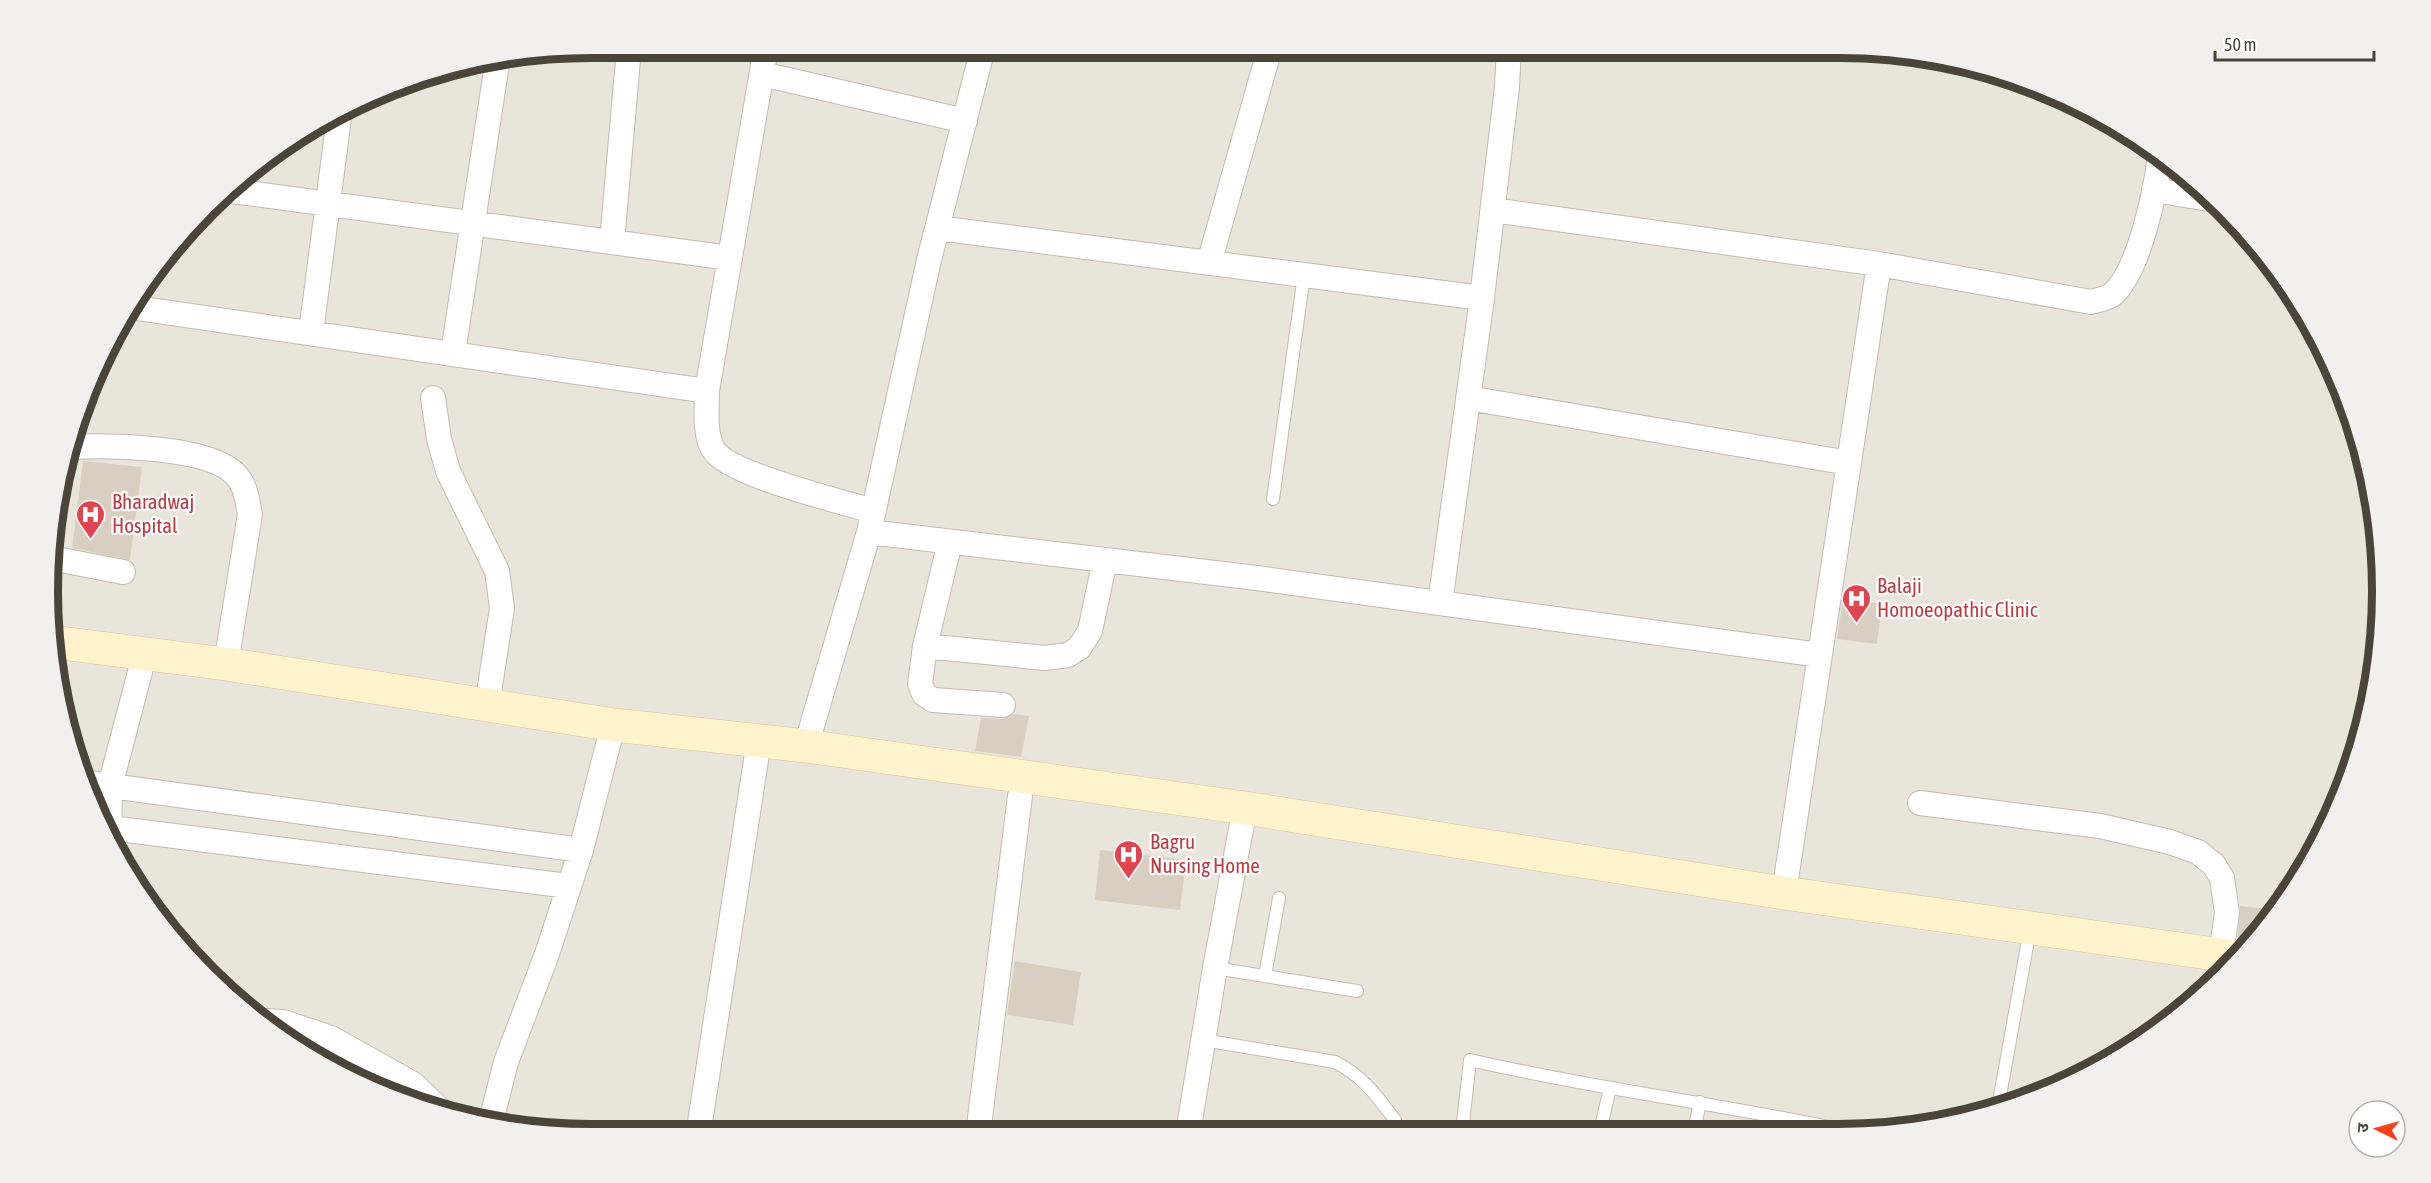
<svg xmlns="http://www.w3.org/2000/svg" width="2431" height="1183" viewBox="0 0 2431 1183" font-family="'Asap Condensed','Noto Sans Devanagari',sans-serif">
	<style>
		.residential { fill: #eae5da }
		.building { fill: #d8cfc1 }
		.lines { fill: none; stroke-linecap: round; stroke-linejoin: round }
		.lane-casing { stroke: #c2bbae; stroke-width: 14 }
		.street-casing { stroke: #c2bbae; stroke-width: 26 }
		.secondary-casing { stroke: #d6c79b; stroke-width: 34 }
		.lane { stroke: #fff; stroke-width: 12 }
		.street { stroke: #fff; stroke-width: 24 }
		.secondary { stroke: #fff3cd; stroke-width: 33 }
		.labels { text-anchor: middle; stroke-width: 4.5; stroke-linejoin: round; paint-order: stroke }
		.health-label { font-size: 21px; fill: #be3a42; stroke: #fff; text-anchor: start }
		.rim { fill: none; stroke: #4b4439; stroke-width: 8 }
	</style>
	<rect width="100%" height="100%" fill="#f6f3ec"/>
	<path class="residential" d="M592,48H1840L1946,59L2048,90L2142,140L2224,207L2292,290L2342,384L2373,486L2383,592L2372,698L2341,800L2271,922L2171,1022L2048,1093L1911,1130L591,1135L485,1124L383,1093L233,1000L160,922L104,832L53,663L59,485L89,384L139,290L260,161L416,77Z"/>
	<path class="building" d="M83,461L142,467L130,560L72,548Z
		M1843,599L1882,604L1877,644L1837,639Z
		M1014,714L1029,716L1021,757L975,751L981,718L1003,719Z
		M1100,850L1186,860L1180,910L1095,900Z
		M2240,906L2278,910L2271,922L2249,944L2238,938Z
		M1015,961L1081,972L1073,1025L1007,1015Z"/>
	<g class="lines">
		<defs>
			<path id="lane" d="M1273,499L1304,275
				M1215,968L1357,991
				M1265,976L1279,898
				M1203,1040L1335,1062C1364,1077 1376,1095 1395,1120
				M1998,1107L2030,929
				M1600,1131L1610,1088
				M1694,1131L1700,1102
				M1462,1132L1470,1060C1595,1089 1723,1104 1848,1131"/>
			<path id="street" d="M762,74L965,121
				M2154,190L2215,200
				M232,191L730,258
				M1493,210L1879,264L1784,893
				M938,228L1482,298
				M612,242L629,48
				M1209,263L1270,48
				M1879,264L2091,302C2098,300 2107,299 2113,294C2139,271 2156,190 2160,155
				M130,307L707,391L766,48
				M311,332L339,118
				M453,353L497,64
				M707,391C707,409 704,433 713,449C726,474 843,502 873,511
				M433,398L439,439L448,471L497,571L502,608L487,706
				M1468,398L1849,463
				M70,447C108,445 210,446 236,475C246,486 247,500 250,514L226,664
				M869,532L1257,578L1820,655
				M950,542L925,646L920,684L924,694L933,700L1003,705
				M56,559L123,572
				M1440,603L1482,298L1507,87L1509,48
				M925,646L1045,658L1068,655L1079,648L1090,631L1105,560
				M806,746L869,532L929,260L983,48
				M89,783L581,850
				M1920,803L2100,826L2170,842L2198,852L2214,865L2222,878L2227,913L2221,955
				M103,827L568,886
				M109,839L110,786L140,672
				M266,1021L283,1022L331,1038L413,1084L441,1111
				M490,1125L506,1062L547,954L581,850L609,741
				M1188,1133L1215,968L1245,808
				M978,1134L1020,796
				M698,1135L759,741"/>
			<path id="secondary" d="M53,642L226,664L614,725L806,746L1245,808L1784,893L2236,957"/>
		</defs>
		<use href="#lane" class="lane-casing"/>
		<use href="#street" class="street-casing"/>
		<use href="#secondary" class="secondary-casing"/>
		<use href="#lane" class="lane"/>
		<use href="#street" class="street"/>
		<use href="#secondary" class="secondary"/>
	</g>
	<defs>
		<symbol id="hospital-pin" viewBox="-11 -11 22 30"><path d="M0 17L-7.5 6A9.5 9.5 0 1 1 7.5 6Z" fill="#e0444e" stroke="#fff"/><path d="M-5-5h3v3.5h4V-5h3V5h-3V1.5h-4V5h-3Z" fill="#fff"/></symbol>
	</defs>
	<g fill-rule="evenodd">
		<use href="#hospital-pin" x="74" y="498" width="33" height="45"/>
		<use href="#hospital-pin" x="1840" y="582" width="33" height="45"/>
		<use href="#hospital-pin" x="1112" y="838" width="33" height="45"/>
	</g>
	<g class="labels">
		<g class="health-label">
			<text x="112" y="509">Bharadwaj<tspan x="112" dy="24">Hospital</tspan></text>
			<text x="1877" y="593">Balaji<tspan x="1877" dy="24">Homoeopathic Clinic</tspan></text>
			<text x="1150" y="849">Bagru<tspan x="1150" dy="24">Nursing Home</tspan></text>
		</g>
	</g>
	<path d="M0 0H2431V1183H0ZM591 58H1839A533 533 0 0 1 2372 591V591A533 533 0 0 1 1839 1124H591A533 533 0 0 1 58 591V591A533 533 0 0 1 591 58Z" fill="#f1f0ef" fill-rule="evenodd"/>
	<path class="rim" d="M591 58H1839A533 533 0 0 1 2372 591V591A533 533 0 0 1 1839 1124H591A533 533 0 0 1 58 591V591A533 533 0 0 1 591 58Z"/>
	<g transform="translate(2377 1129) rotate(275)"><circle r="28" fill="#ffffff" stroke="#b7b4b0" stroke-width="1.5"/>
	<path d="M0-4.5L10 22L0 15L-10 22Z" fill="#fc3f1d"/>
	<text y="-9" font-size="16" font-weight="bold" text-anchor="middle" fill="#4b4439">उ</text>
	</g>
	<path d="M2215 51v9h159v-9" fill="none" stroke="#4b4439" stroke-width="3"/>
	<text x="2224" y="51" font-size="18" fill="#4b4439" stroke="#ffffff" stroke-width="4.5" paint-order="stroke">50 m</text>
</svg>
